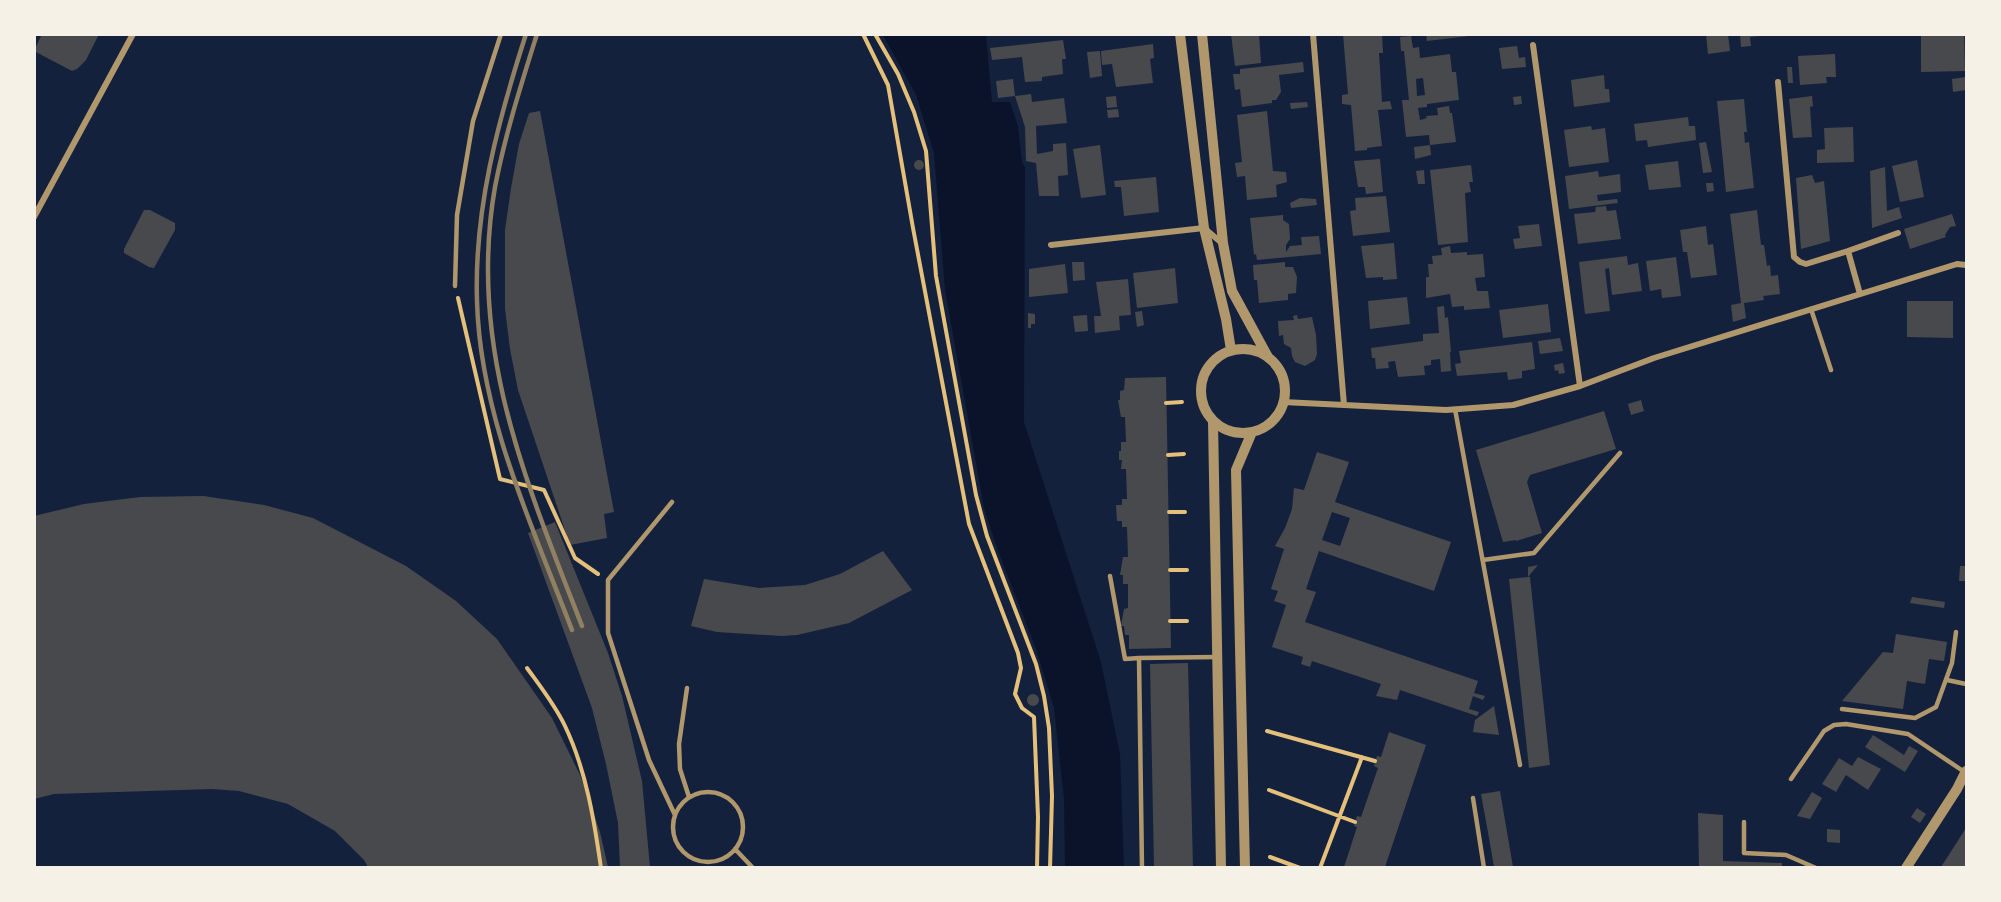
<svg xmlns="http://www.w3.org/2000/svg" width="2001" height="902" viewBox="0 0 2001 902" font-family="Mulish,sans-serif">
	<style>
		.water { fill: #0b132b }
		.building { fill: #48494c; fill-rule: evenodd }
		.lines { fill: none; stroke-linecap: round; stroke-linejoin: round }
		.path { stroke: #e5c07b; stroke-width: 4 }
		.service { stroke: #b1986c; stroke-width: 4.5 }
		.minor { stroke: #b1986c; stroke-width: 6 }
		.tertiary { stroke: #b1986c; stroke-width: 10 }
		.rail { stroke: #918062; stroke-width: 4.5 }
	</style>
	<rect width="100%" height="100%" fill="#14213d"/>
	<path class="water" d="M883,35H986L992,102H1010L1018,126L1022,162L1025,167L1024,422L1101,662L1120,754L1124,867H1065L1064,799L1054,708L1036,649L997,548L984,508L945,290L934,153L916,95Z"/>
	<path class="building" d="M42,34H99L86,60L77,69L72,71L34,51Z
		M1231,34H1259L1261,63L1235,66Z
		M1343,34H1382L1383,53H1379L1382,102L1390,101L1392,109L1378,110L1382,146L1367,148V150L1355,151L1351,105L1342,104V95L1348,94Z
		M1426,34H1469V36L1427,41Z
		M1706,34H1728L1730,51L1708,54Z
		M1740,34H1760V36L1750,37L1751,46L1741,47Z
		M1921,34H1964L1965,71L1921,72Z
		M1411,36L1413,48L1419,47L1420,58L1450,54L1452,72H1456L1459,100L1427,104V107L1418,108L1420,120L1427,118L1426,116L1438,115L1437,108L1449,106L1450,113H1452L1456,142L1430,145L1429,135L1406,137L1402,100H1409L1404,51H1401L1400,37ZM1423,78L1425,95L1417,96L1416,79Z
		M1063,40L1066,59H1062L1063,74L1042,77V81L1025,82L1022,57L992,60L990,48Z
		M1153,44L1154,58L1150,59L1153,83L1116,87L1112,64L1102,65L1101,51Z
		M1517,46L1519,58L1525,57L1526,67L1502,69L1499,48Z
		M1100,51L1102,76L1090,78L1087,52Z
		M1835,54L1836,77H1826L1827,83L1800,85L1798,56Z
		M1303,62L1304,72L1279,75L1281,92L1276,100H1272V103L1242,107L1240,89L1235,90L1233,74H1240V69Z
		M1787,67H1792L1793,83H1788Z
		M1604,75L1605,89H1609L1610,102L1574,107L1571,80Z
		M1966,77V90L1953,92L1952,79Z
		M1013,79L1015,96L998,98L996,81Z
		M1031,94L1032,102L1064,98L1067,123L1036,126L1037,154L1053,151V144L1066,143L1068,175L1058,176L1059,196H1039L1036,163L1026,161L1025,127L1015,96Z
		M1116,96L1117,107L1107,108L1106,97Z
		M1521,96L1522,104L1514,105L1513,97Z
		M1812,96L1813,106L1810,107L1812,137L1793,138L1789,99Z
		M1744,99L1747,132H1744L1745,143L1749,142L1754,188L1726,192L1717,101Z
		M1307,102L1308,107L1291,109L1290,103Z
		M1118,109L1119,117L1108,118L1107,110Z
		M540,111L614,512L604,514L607,538L570,545L518,390L510,349L505,309V230L511,188L519,144L529,113Z
		M1267,111L1273,171L1286,172L1287,182L1276,185L1277,197L1247,200L1245,176L1237,177L1235,163L1242,162L1237,115Z
		M1688,117L1689,126H1695L1696,140L1648,147L1647,140L1636,141L1634,124Z
		M1591,126L1592,130L1605,128L1609,162L1569,167L1564,130Z
		M1853,127L1854,162L1817,163V150L1825,149L1824,128Z
		M1706,142L1712,172L1703,173L1699,143Z
		M1100,145L1106,195L1081,198L1073,149Z
		M1430,145L1431,155L1415,159L1414,147Z
		M1380,159L1383,192L1366,194L1365,187H1358L1354,161Z
		M914 165a5 5 0 1 1 10 0a5 5 0 1 1-10 0Z
		M1917,160L1924,197L1900,202L1892,166Z
		M1678,161L1681,187L1649,190L1645,165Z
		M1471,165L1473,182H1469L1471,192L1465,193L1468,242L1438,245L1430,170Z
		M1885,167L1887,211L1899,207L1902,218L1872,228L1870,171Z
		M1424,170L1425,184H1418L1416,171Z
		M1598,171L1599,177L1620,174L1621,192L1597,195L1598,201L1617,199L1618,203L1569,209L1565,176Z
		M1812,175L1815,183L1824,181L1830,241L1801,249L1796,178Z
		M1156,177L1159,212L1124,216L1121,187H1115L1114,181Z
		M1706,183H1713L1714,191L1707,192Z
		M1386,196L1390,232L1353,236L1350,211L1356,210L1355,198Z
		M1300,198L1316,199L1317,205L1291,208L1290,203Z
		M1606,206L1607,211L1616,210L1621,239L1578,244L1574,214L1595,212L1596,207Z
		M144,210H150L175,223V230L154,268L149,267L124,253V249Z
		M1757,210L1761,245H1764L1767,266L1770,265L1771,276L1778,275L1780,294L1763,296L1764,300L1744,303L1746,318L1733,322L1731,305L1741,303L1730,214Z
		M1952,214L1956,226L1950,227L1945,235L1946,237L1910,249L1904,229Z
		M1283,215V220L1289,224L1290,239L1286,245V252L1290,246L1302,245L1301,237L1319,236L1321,254L1257,260L1256,254L1254,255L1250,218Z
		M1539,224L1542,246L1515,249L1513,239L1520,238L1518,226Z
		M1706,226L1708,245L1713,244L1717,275L1691,278L1687,252H1683L1680,230Z
		M1394,243L1397,279L1383,280V277L1366,278L1361,246Z
		M1450,246L1451,253L1467,252V255L1483,254L1485,277L1475,278L1477,291H1488L1490,308L1464,310V306L1452,307L1450,294L1426,298V277H1429L1428,264H1433L1432,256L1442,255L1441,248Z
		M1627,256L1628,265L1638,263L1642,291L1612,295L1609,268L1605,269L1610,311L1585,314L1579,262Z
		M1676,257L1681,296L1662,298L1661,289L1650,291L1646,261Z
		M1072,262H1084L1085,280L1073,281Z
		M1285,262V267H1293L1297,277L1296,293L1288,294V300L1259,303L1257,280H1254L1253,265Z
		M1065,264L1068,293L1029,297V269Z
		M1175,268L1178,303L1137,308L1133,273Z
		M1128,279L1131,315L1119,316L1120,330L1095,333L1094,316H1101L1096,282Z
		M1407,297L1410,324L1370,329L1368,301Z
		M1907,301H1953V338L1907,337Z
		M1548,304L1551,332L1503,338L1499,310Z
		M1444,306L1445,318L1448,317L1451,352H1450L1451,371L1441,372L1440,359L1431,360V365L1424,366L1425,375L1398,377L1395,361L1388,362L1389,368L1376,369L1375,358H1372L1371,348L1423,341V334L1439,333L1437,307Z
		M1142,311L1144,325L1137,327L1135,312Z
		M1028,313L1035,314V324H1031V328H1028Z
		M1087,315L1088,331L1075,332L1073,316Z
		M1297,315L1298,319L1312,317L1316,335L1317,354L1315,360L1305,366L1295,362L1292,356L1291,348L1284,344L1283,335L1279,336L1278,321L1294,320L1293,316Z
		M1560,338L1563,351L1540,354L1538,341Z
		M1532,342L1535,369L1522,371V378L1508,380L1507,372L1457,376L1455,364L1461,363L1459,351Z
		M1563,363L1565,373L1559,374L1558,370L1555,371L1554,365Z
		M1166,377L1171,648L1129,649V635H1125L1124,626H1121L1124,609L1128,608V584H1123V575H1120L1123,557H1128L1127,527H1122V521H1117L1116,505H1122V499H1127L1126,469H1121L1122,460H1119V451H1121V442H1126L1125,417H1121L1118,400H1120V391L1124,390L1125,378Z
		M1641,400L1644,411L1631,415L1628,404Z
		M1604,411L1616,449L1530,475L1527,482L1542,533L1516,541V540L1503,542L1476,450Z
		M1317,452L1349,462L1335,502L1451,542L1434,591L1319,551L1306,589L1316,592L1305,622L1478,681L1474,693L1485,696L1483,700L1473,696L1469,709L1479,712L1477,716L1400,690L1397,700L1376,696L1381,684L1312,661L1310,667L1301,664L1303,657L1272,647L1286,605L1274,601L1278,591L1271,589L1284,549L1275,546L1285,528L1292,509L1294,488L1304,490ZM1332,512L1350,518L1340,546L1322,540Z
		M203,496L264,505L313,518L406,566L456,601L497,639L552,718L581,777L600,832L608,867H368L364,860L335,831L288,804L239,791L212,789L54,794L34,799V516L84,504L140,497Z
		M555,522L608,653L622,696L642,781L650,867H620L618,823L606,764L592,708L528,533Z
		M883,551L912,590L849,623L797,635L782,636L717,632L691,626L704,579L759,588L805,585L840,574Z
		M1538,565L1528,577H1530L1550,765L1529,768L1509,579L1528,577V567Z
		M1960,566H1966V581H1959Z
		M1912,597L1945,602L1944,608L1910,603Z
		M1896,634L1947,642L1944,661L1929,659L1925,684L1907,681L1903,709L1842,701L1883,652L1893,653Z
		M1188,663L1193,867H1154L1150,664Z
		M1027 700a6 6 0 1 1 12 0a6 6 0 1 1-12 0Z
		M1494,706L1499,735L1473,732L1475,720Z
		M1389,732L1426,745L1385,867H1344L1357,827L1354,826L1357,816L1361,817L1378,768L1374,766L1377,756L1381,757Z
		M1873,735L1904,755L1909,746L1918,751L1905,772L1865,747Z
		M1858,757L1881,769L1868,790L1846,775L1836,792L1822,784L1839,758L1852,766Z
		M1500,791L1513,867H1494L1489,838L1481,794Z
		M1812,792L1822,798L1810,819L1797,816Z
		M1917,808L1926,814L1920,823L1911,817Z
		M1698,813L1723,815V861L1782,863V867H1699Z
		M1966,828V867H1941Z
		M1827,829L1840,830V843L1827,842Z"/>
	<g class="lines">
		<path class="path" d="M863,34L888,85L913,228L969,524L1018,653L1021,668L1015,694L1022,708L1034,717L1038,817L1037,868
			M875,34L898,74L914,112L926,151L936,276L976,495L987,536L1036,664L1044,696L1049,728L1052,796L1050,868
			M458,298L500,479L544,490L575,558L598,574
			M1166,403L1182,402
			M1168,455L1184,454
			M1169,512H1185
			M1170,570H1187
			M1170,621H1187
			M527,668C540,686 555,705 565,726C586,770 594,819 601,868
			M1267,731L1375,761
			M1269,790L1355,822
			M1270,857L1300,868
			M1320,868L1362,757"/>
		<path class="service" d="M455,286L457,215L473,121L501,34
			M1811,309L1831,370
			M1455,409L1520,765
			M672,502L608,580V633L649,760L675,815
			M1483,560L1534,553L1620,453
			M1110,576L1125,659L1139,658
			M1947,680L1966,684
			M687,688L679,744L680,769L689,797
			M1842,709L1915,718L1936,707L1952,663L1956,632
			M1791,779L1824,731L1834,725L1846,724L1908,734L1966,773
			M673 827a35 35 0 1 1 70 0a35 35 0 1 1-70 0Z
			M1473,798L1484,868
			M1744,822V853L1786,855L1816,868
			M735,849L753,868
			M1142,868L1139,658L1217,657"/>
		<path class="minor" d="M1313,34L1344,405
			M1533,45L1580,386
			M1778,82L1794,257L1800,262L1806,264L1848,251L1860,294
			M34,217L133,34
			M1051,245L1204,228L1223,244
			M1848,251L1898,233
			M1283,402L1446,410L1513,405L1580,386L1654,358L1957,264L1966,265"/>
		<path class="tertiary" d="M1180,34L1204,228L1226,319L1231,350
			M1202,34L1223,243L1232,291L1268,357
			M1201 391a42 42 0 1 1 84 0a42 42 0 1 1-84 0Z
			M1213,421L1221,868
			M1245,868L1236,470L1252,432
			M1906,868L1957,789L1966,771"/>
		<path class="rail" d="M526,34C498,121 474,209 477,301C480,416 532,525 572,630
			M537,34C521,85 505,135 495,187C467,346 526,482 582,626"/>
	</g>
	<rect width="2001" height="902" fill="none" stroke="#f6f1e7" stroke-width="72"/>
</svg>
